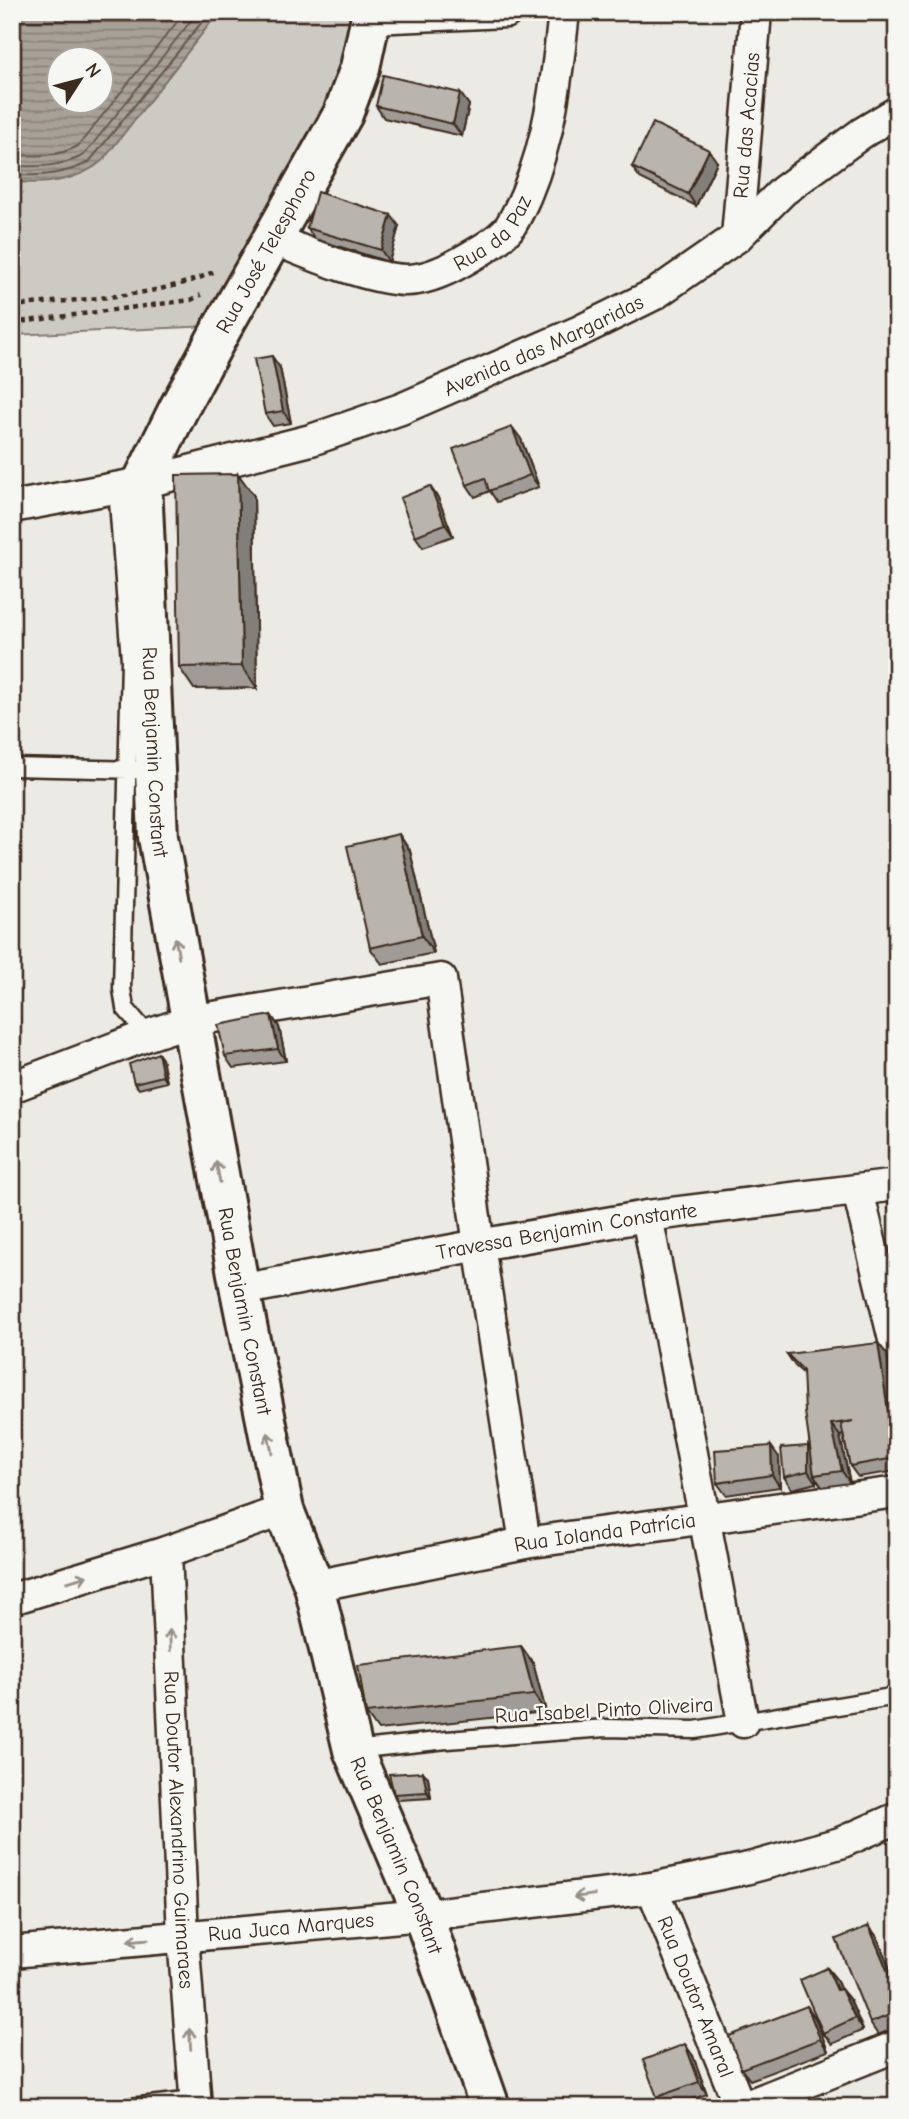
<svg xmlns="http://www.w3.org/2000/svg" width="909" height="2119" viewBox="0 0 909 2119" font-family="'Comic Neue',sans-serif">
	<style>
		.park { fill: #cdcac4; stroke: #847a71; stroke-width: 2; fill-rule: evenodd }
		.water { fill: url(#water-rules); stroke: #7c7167; stroke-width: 2; fill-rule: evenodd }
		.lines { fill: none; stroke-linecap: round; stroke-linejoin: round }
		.shore { stroke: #675a4f; stroke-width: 2 }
		.lane-casing { stroke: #3b2a1e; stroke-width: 21 }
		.street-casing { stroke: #3b2a1e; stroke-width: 35 }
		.secondary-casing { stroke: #3b2a1e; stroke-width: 44 }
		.path { stroke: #3b2a1e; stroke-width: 4.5; stroke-dasharray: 5 5; stroke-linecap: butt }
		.lane { stroke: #f6f6f2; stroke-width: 16 }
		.street { stroke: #f6f6f2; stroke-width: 30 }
		.secondary { stroke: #f6f6f2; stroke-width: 38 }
		.wall { fill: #a09b96; stroke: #3b2a1e; stroke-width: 2 }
		.shaded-wall { fill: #827e7a; stroke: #3b2a1e; stroke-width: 2 }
		.building { fill: #bab4ae; stroke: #3b2a1e; stroke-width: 2 }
		.oneway { stroke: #989088 }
		.labels { text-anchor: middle; stroke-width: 5; stroke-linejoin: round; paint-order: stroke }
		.street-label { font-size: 21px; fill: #3b2a1e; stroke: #f6f6f2 }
	</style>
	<defs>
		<pattern id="water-rules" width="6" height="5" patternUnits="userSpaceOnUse" patternTransform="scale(1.75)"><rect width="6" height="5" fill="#a8a198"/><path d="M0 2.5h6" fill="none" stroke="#8a837b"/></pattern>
	</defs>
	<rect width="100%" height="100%" fill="#ebeae5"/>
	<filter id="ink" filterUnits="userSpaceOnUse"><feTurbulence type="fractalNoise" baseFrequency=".0143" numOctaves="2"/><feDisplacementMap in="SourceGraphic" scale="14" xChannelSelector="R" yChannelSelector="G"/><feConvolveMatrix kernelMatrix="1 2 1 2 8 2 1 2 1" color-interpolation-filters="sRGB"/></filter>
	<g filter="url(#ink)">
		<path class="park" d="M12,12H359L340,103L212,326L12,335ZM60,60H102V102H60Z"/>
		<path class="water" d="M12,12H219L103,160C79,181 43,186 12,181ZM60,60H102V102H60Z"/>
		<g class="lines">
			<path class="shore" d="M12,155C35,156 58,157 78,146L185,12
				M12,166C37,167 62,167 84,155L198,12
				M12,175C39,176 65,175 89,162L210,12"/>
			<defs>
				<path id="lane" d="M117,488L130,660L122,989L125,1008L148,1035
					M12,767L139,770
					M353,1750L447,1740L606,1728L695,1730L897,1696
					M130,2107L195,2100"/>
				<g id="street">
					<path d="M371,18L507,12"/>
					<path id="s1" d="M737,237L756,12"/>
					<path id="s2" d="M273,239C309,254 368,279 406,280C424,280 445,271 461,262C478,252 496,243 509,228C516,218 521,206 526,195C551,136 557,75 564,12"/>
					<path id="s3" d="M12,507L142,483L311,440L401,409L580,331L655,294L737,237L783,191L862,133L897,112"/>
					<path d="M12,1087L148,1035L190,1021L441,979L479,1245L525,1543"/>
					<path d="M858,1191L897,1352"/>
					<path d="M647,1216L743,1722"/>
					<path id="s4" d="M240,1290L479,1245L647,1216L897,1185"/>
					<path id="s5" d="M166,1552L183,1936L196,2107"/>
					<path id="s6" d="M314,1586L525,1543L897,1492"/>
					<path d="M12,1599L166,1552L284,1510"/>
					<path id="s7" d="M652,1888L740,2107"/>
					<path id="s8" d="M12,1952L423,1915L652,1888L749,1868L840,1843L897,1818"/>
					<path d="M744,2107L897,2046"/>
				</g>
				<g id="secondary">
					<path id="s9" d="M372,12L360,68L343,114L222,328L179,408L142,483L158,837L240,1290L284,1510L314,1586L353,1750L423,1915L490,2107"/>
				</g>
			</defs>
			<use href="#lane" class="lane-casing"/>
			<use href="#street" class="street-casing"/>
			<use href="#secondary" class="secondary-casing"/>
			<path class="path" d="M12,306C74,299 163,298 217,270
				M12,323L191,300L201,295"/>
			<use href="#lane" class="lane"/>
			<use href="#street" class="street"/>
			<use href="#secondary" class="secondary"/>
		</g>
		<path class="wall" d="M460,93L469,105L462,136L384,118L376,106Z
			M717,162L696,206L640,178L632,167Z
			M399,226L389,262L315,239L307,228Z
			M280,368L291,423L273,426L265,414Z
			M512,427L521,439L539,487L497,502L490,491L475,497L467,485Z
			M238,474L254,496L257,688L194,689L179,667Z
			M438,498L453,536L423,547L415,536Z
			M410,851L434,953L382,964L370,948Z
			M271,1015L279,1027L286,1061L233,1068L225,1056Z
			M162,1059L167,1082L139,1089L134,1083Z
			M787,1354H887L897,1425V1471L858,1477L850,1466L843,1435L840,1436L850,1483L822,1487L816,1478V1483L792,1489L784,1477L808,1446L810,1449L804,1374L795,1366Z
			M779,1457L780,1487L726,1495L717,1483Z
			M521,1646L533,1663L546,1712L378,1730L366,1713Z
			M428,1777L431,1798L398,1800L394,1794Z
			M869,1926L877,1937L897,1986V2027L878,2035L870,2023Z
			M827,1968L836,1979L840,1989L850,2000L863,2030L832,2044L823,2033Z
			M807,2006L815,2018L828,2051L750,2080L741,2069Z
			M693,2056L707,2094L671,2107H663L657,2097Z"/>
		<path class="shaded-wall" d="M460,93L469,105L462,136L453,124Z
			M709,150L717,162L696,206L688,194Z
			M391,215L399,226L389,262L381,250Z
			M272,356L280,368L291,423L283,411Z
			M512,427L521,439L539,487L530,475Z
			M238,474L254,496L257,688L242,666Z
			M430,486L438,498L453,536L445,524Z
			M399,834L410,851L434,953L422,936Z
			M271,1015L279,1027L286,1061L278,1049Z
			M158,1053L162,1059L167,1082L163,1076Z
			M878,1343L887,1354L897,1425V1461L895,1458Z
			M831,1424L840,1436L850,1483L842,1471Z
			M771,1446L779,1457L780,1487L772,1475Z
			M808,1446L816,1458L814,1475L816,1478V1483L808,1471Z
			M521,1646L533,1663L546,1712L534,1695Z
			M423,1772L428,1777L431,1798L427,1792Z
			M869,1926L877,1937L897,1986V1994Z
			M827,1968L836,1979L846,2002L837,1990Z
			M841,1989L850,2000L863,2030L855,2018Z
			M807,2006L815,2018L828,2051L820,2039Z
			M685,2044L693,2056L707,2094L699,2082Z"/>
		<path class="building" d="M383,75L460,93L453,124L376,106Z
			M653,123L709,150L688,194L632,167Z
			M317,192L391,215L381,250L307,228Z
			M272,356L283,411L265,414L254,359Z
			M512,427L530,475L489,491L485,478L467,485L453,449Z
			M238,474L242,666L179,667L176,475Z
			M430,486L445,524L415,536L400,498Z
			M399,834L422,936L370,948L347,846Z
			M271,1015L278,1049L225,1056L218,1025Z
			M158,1053L163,1076L134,1083L129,1064Z
			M878,1343L895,1458L850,1466L841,1424L853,1421L831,1424L842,1471L814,1475L805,1412L803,1370L787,1354Z
			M771,1446L772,1475L717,1483L715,1450Z
			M808,1446V1471L784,1477L781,1448Z
			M521,1646L534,1695L366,1713L358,1665Z
			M423,1772L427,1792L394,1794L389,1774Z
			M869,1926L897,1994V2012L870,2023L836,1939Z
			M827,1968L837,1990L841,1989L855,2018L823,2033L800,1980Z
			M807,2006L820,2039L741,2069L729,2036Z
			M685,2044L699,2082L657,2097L643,2060Z"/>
		<defs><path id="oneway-shaft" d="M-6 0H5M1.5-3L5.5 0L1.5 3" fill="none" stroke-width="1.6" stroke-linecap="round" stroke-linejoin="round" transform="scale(1.75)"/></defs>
		<g class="oneway">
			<use href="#oneway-shaft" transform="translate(177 948) rotate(-100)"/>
			<use href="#oneway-shaft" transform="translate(218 1172) rotate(-101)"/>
			<use href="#oneway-shaft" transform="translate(270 1443) rotate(-101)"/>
			<use href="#oneway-shaft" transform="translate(77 1579) rotate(-17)"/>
			<use href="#oneway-shaft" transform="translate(170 1640) rotate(-92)"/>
			<use href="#oneway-shaft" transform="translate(584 1896) rotate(173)"/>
			<use href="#oneway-shaft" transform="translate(138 1940) rotate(175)"/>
			<use href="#oneway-shaft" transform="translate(190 2039) rotate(-94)"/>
		</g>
	</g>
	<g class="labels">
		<g class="street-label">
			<text dy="7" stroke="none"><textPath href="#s1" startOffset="112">Rua das Acacias</textPath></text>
			<text dy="7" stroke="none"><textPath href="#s2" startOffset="242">Rua da Paz</textPath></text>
			<text transform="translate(266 251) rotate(-61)" y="7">Rua José Telesphoro</text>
			<text dy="7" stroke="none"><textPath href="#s3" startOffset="558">Avenida das Margaridas</textPath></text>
			<text dy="7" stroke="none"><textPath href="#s9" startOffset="796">Rua Benjamin Constant</textPath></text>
			<text dy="7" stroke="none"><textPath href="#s4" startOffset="332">Travessa Benjamin Constante</textPath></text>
			<text dy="7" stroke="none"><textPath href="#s9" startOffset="1363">Rua Benjamin Constant</textPath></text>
			<text dy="7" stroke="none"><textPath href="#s6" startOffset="296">Rua Iolanda Patrícia</textPath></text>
			<text transform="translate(604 1710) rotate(-3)" y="7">Rua Isabel Pinto Oliveira</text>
			<text dy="7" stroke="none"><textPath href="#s5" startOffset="278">Rua Doutor Alexandrino Guimaraes</textPath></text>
			<text dy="7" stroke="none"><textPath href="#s9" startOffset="1930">Rua Benjamin Constant</textPath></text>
			<text dy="7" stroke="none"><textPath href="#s8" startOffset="280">Rua Juca Marques</textPath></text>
			<text dy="7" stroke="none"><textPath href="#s7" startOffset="117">Rua Doutor Amaral</textPath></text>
		</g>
	</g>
	<rect width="909" height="2119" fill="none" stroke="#f6f6f2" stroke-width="42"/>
	<rect x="21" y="21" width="867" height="2077" fill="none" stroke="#3b2a1e" stroke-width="2.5" filter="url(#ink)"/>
	<g transform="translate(80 80) rotate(54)"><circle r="33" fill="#f6f6f2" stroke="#aba49d" stroke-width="2"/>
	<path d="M0-5L12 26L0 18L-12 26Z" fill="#3b2a1e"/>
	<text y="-10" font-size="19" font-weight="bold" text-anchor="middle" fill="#3b2a1e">N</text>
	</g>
</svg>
